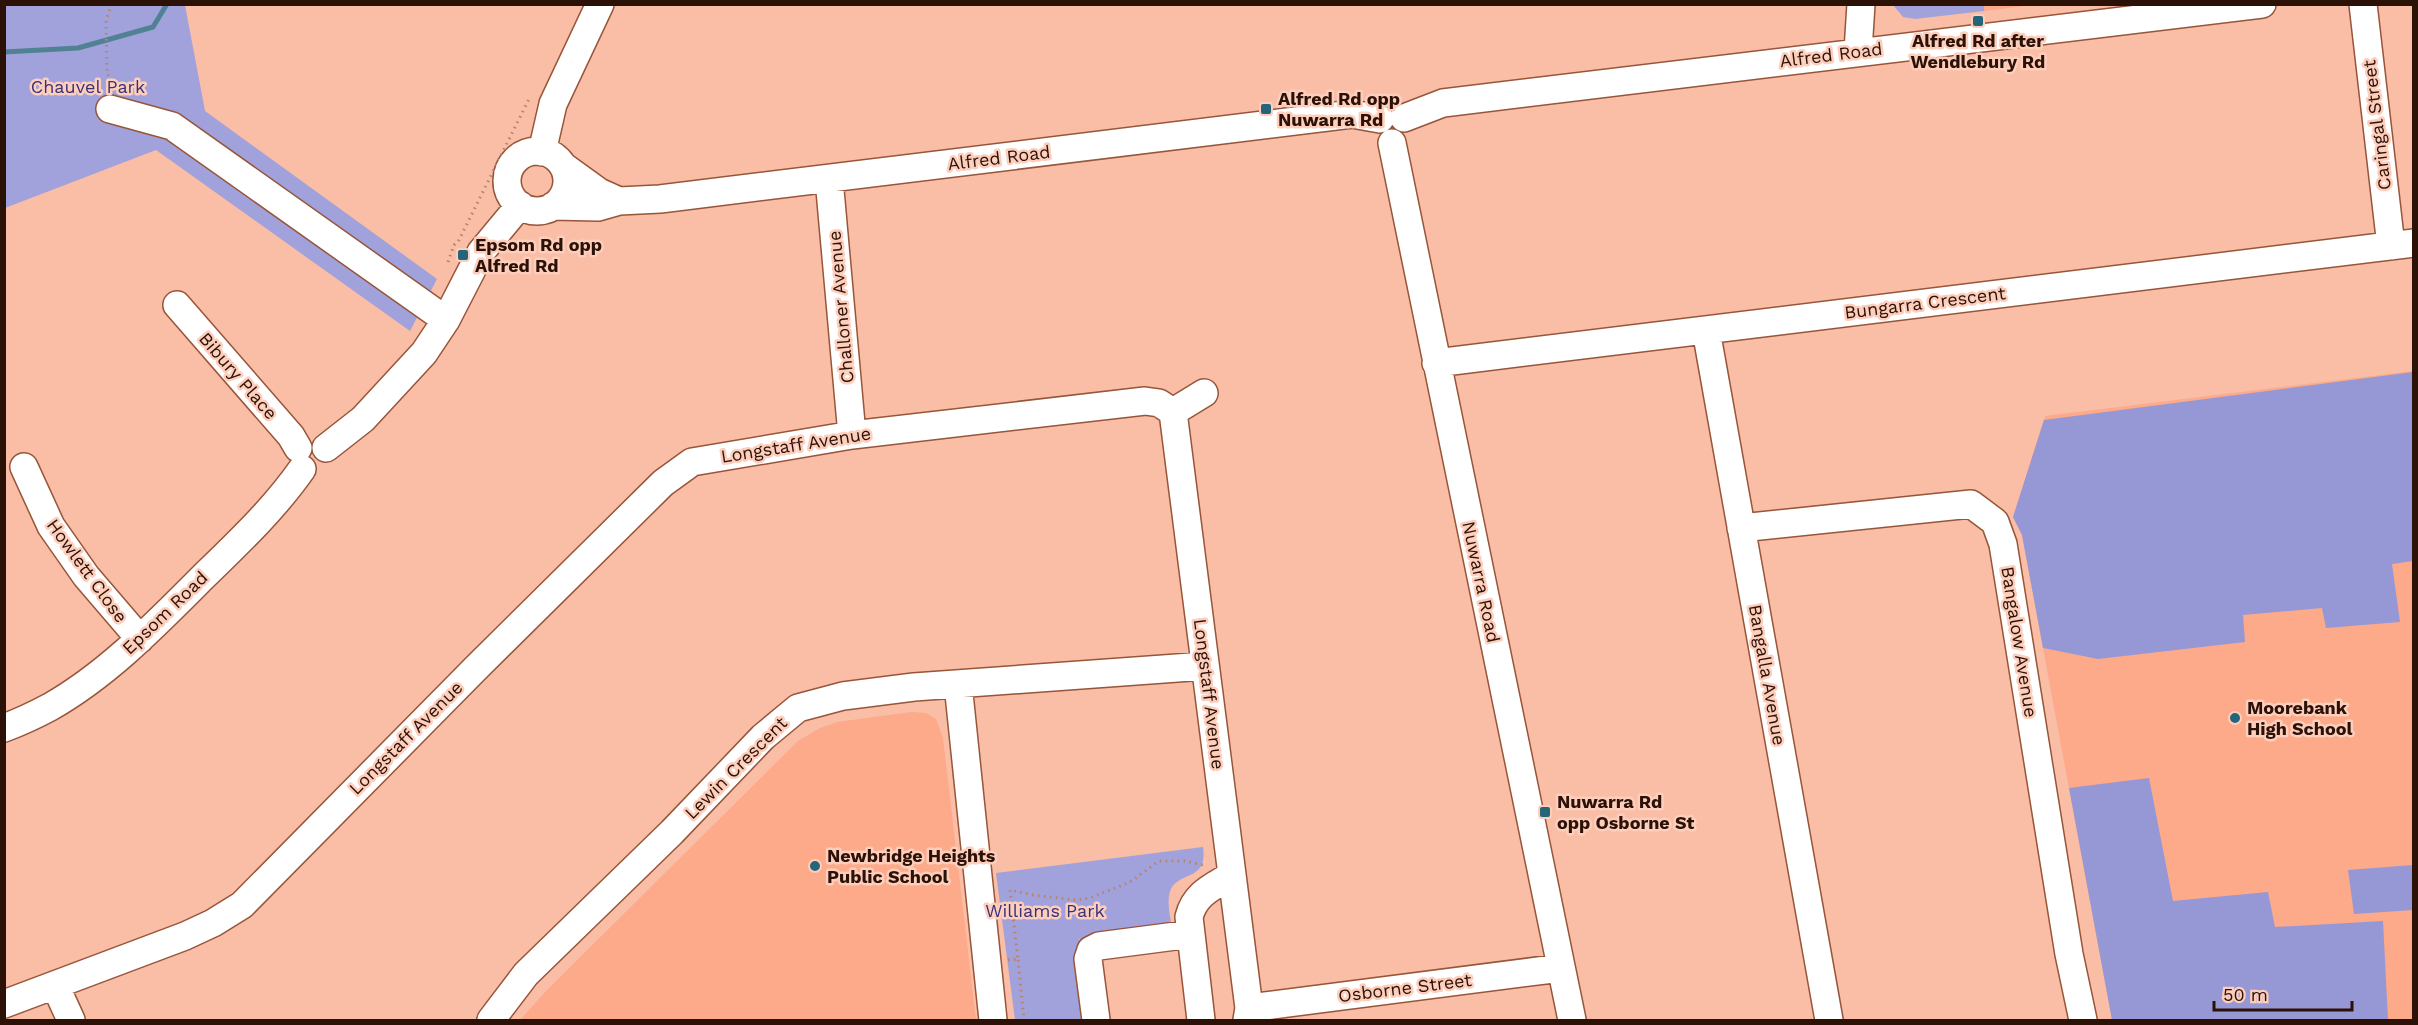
<svg xmlns="http://www.w3.org/2000/svg" width="2418" height="1025" viewBox="0 0 2418 1025" font-family="'Work Sans',sans-serif">
	<style>
		.built { fill: #fcaa89 }
		.green { fill: #a1a2dc }
		.forest { fill: #9697d5 }
		.lines { fill: none; stroke-linecap: round; stroke-linejoin: round }
		.stream { stroke: #518293; stroke-width: 5 }
		.minor-casing { stroke: #975539; stroke-width: 30 }
		.path { stroke: #b4836f; stroke-width: 3; stroke-dasharray: 1.5 4.5; stroke-linecap: butt }
		.minor { stroke: #fff; stroke-width: 27 }
		.poi-dot { fill: #25657a; stroke: #fdcebc; stroke-width: 2 }
		.labels { text-anchor: middle; stroke-width: 5; stroke-linejoin: round; paint-order: stroke }
		.poi-label { font-size: 18px; font-weight: bold; fill: #2c1106; stroke: #fdcebc; text-anchor: start }
		.street-label { font-size: 18px; fill: #2c1106; stroke: #fdcebc }
		.park-label { font-size: 18px; fill: #38317a; stroke: #fdcebc }
	</style>
	<rect width="100%" height="100%" fill="#fabda5"/>
	<path class="built" d="M1984,4L2033,5L1984,11Z
		M2413,371V1020H2112L2022,535L2013,517L2045,416Z
		M912,712L926,713L936,719L943,738L976,1020H520L546,991L798,741L820,728L837,722Z"/>
	<path class="green" d="M5,5H185L205,111L437,279L410,331L156,150L5,208Z
		M1893,5H1984V11L1915,19L1903,17Z
		M1203,847C1208,881 1180,871 1171,889C1166,900 1170,916 1172,927L1079,939L1089,1020H1015L996,873Z"/>
	<path class="forest" d="M2413,372V561L2392,564L2400,622L2326,628L2322,608L2243,615L2245,642L2098,659L2043,648L2022,535L2013,517L2044,420Z
		M2149,778L2173,901L2268,892L2275,927L2383,921L2388,1020H2112L2069,788Z
		M2413,865V910L2354,914L2348,870Z"/>
	<g class="lines">
		<path class="stream" d="M4,52L78,48L153,27L167,4"/>
		<defs>
			<path id="minor" d="M2363,4L2391,246
				M1858,51L1861,4
				M110,109L172,126L446,320
				M1404,118L1443,103L2262,4
				M1392,143L1572,1020
				M507 181a30 30 0 1 1 60 0a30 30 0 1 1-60 0Z
				M542,152L553,104L600,4
				M563,166L599,192L619,201
				M829,179L852,435
				M553,206L598,207L619,201L660,199L1352,114L1380,119
				M177,305L291,436L298,448
				M1706,330L1829,1020
				M1436,363L2414,243
				M1173,412L1204,393
				M326,448L363,419L424,353L446,320L481,252L520,205
				M24,467L51,526L86,576L140,639
				M1741,528L1971,504L1995,522L2003,544L2069,954L2083,1020
				M958,684L993,1020
				M4,728C20,722 35,715 50,707C108,674 156,624 203,577C238,543 274,509 302,469
				M55,985L71,1020
				M4,1004L185,936L213,923L242,905L477,667L663,483L692,462L852,435L1145,401L1159,403L1173,412L1249,1008L1247,1020
				M1249,1008L1561,968
				M491,1020L526,974L672,832L763,737L798,708L843,696L914,687L1205,666
				M1096,1020L1088,959L1091,950L1099,946L1191,934
				M1201,1020L1189,917C1195,893 1213,887 1232,875"/>
		</defs>
		<use href="#minor" class="minor-casing"/>
		<path class="path" d="M112,4L106,20L107,74L118,88
			M448,262L454,245L458,242L530,97
			M1008,960L1018,959L1010,890L1033,895L1076,900L1090,898L1130,882L1159,861H1185L1203,865
			M1018,960L1024,1020"/>
		<use href="#minor" class="minor"/>
	</g>
	<g class="poi-dot">
		<rect x="1972" y="15" width="12" height="12" rx="3"/>
		<rect x="1260" y="103" width="12" height="12" rx="3"/>
		<rect x="457" y="249" width="12" height="12" rx="3"/>
		<circle cx="2235" cy="718" r="6"/>
		<rect x="1539" y="806" width="12" height="12" rx="3"/>
		<circle cx="815" cy="866" r="6"/>
	</g>
	<g class="labels">
		<g class="poi-label">
			<text x="1978" y="47" text-anchor="middle">Alfred Rd after<tspan x="1978" dy="21">Wendlebury Rd</tspan></text>
			<text x="1278" y="105">Alfred Rd opp<tspan x="1278" dy="21">Nuwarra Rd</tspan></text>
			<text x="475" y="251">Epsom Rd opp<tspan x="475" dy="21">Alfred Rd</tspan></text>
			<text x="2247" y="714">Moorebank<tspan x="2247" dy="21">High School</tspan></text>
			<text x="1557" y="808">Nuwarra Rd<tspan x="1557" dy="21">opp Osborne St</tspan></text>
			<text x="827" y="862">Newbridge Heights<tspan x="827" dy="21">Public School</tspan></text>
		</g>
		<g class="street-label">
			<text transform="translate(1831 55) rotate(-7)" y="6">Alfred Road</text>
			<text transform="translate(2377 125) rotate(-97)" y="6">Caringal Street</text>
			<text transform="translate(999 158) rotate(-7)" y="6">Alfred Road</text>
			<text transform="translate(1925 303) rotate(-7)" y="6">Bungarra Crescent</text>
			<text transform="translate(841 307) rotate(-95)" y="6">Challoner Avenue</text>
			<text transform="translate(238 376) rotate(49)" y="6">Bibury Place</text>
			<text transform="translate(796 445) rotate(-9)" y="6">Longstaff Avenue</text>
			<text transform="translate(87 571) rotate(54)" y="6">Howlett Close</text>
			<text transform="translate(1481 582) rotate(78)" y="6">Nuwarra Road</text>
			<text transform="translate(165 613) rotate(-44)" y="6">Epsom Road</text>
			<text transform="translate(2019 642) rotate(81)" y="6">Bangalow Avenue</text>
			<text transform="translate(1767 675) rotate(80)" y="6">Bangalla Avenue</text>
			<text transform="translate(1209 694) rotate(83)" y="6">Longstaff Avenue</text>
			<text transform="translate(406 738) rotate(-45)" y="6">Longstaff Avenue</text>
			<text transform="translate(736 768) rotate(-45)" y="6">Lewin Crescent</text>
			<text transform="translate(1405 988) rotate(-7)" y="6">Osborne Street</text>
		</g>
		<g class="park-label">
			<text x="88" y="93">Chauvel Park</text>
			<text x="1045" y="917">Williams Park</text>
		</g>
	</g>
	<rect width="2418" height="1025" fill="none" stroke="#2c1106" stroke-width="12"/>
	<path d="M2214 1001v9h138v-9" fill="none" stroke="#2c1106" stroke-width="3"/>
	<text x="2223" y="1001" font-size="18" fill="#2c1106" stroke="#fdcebc" stroke-width="4.5" paint-order="stroke">50 m</text>
</svg>
